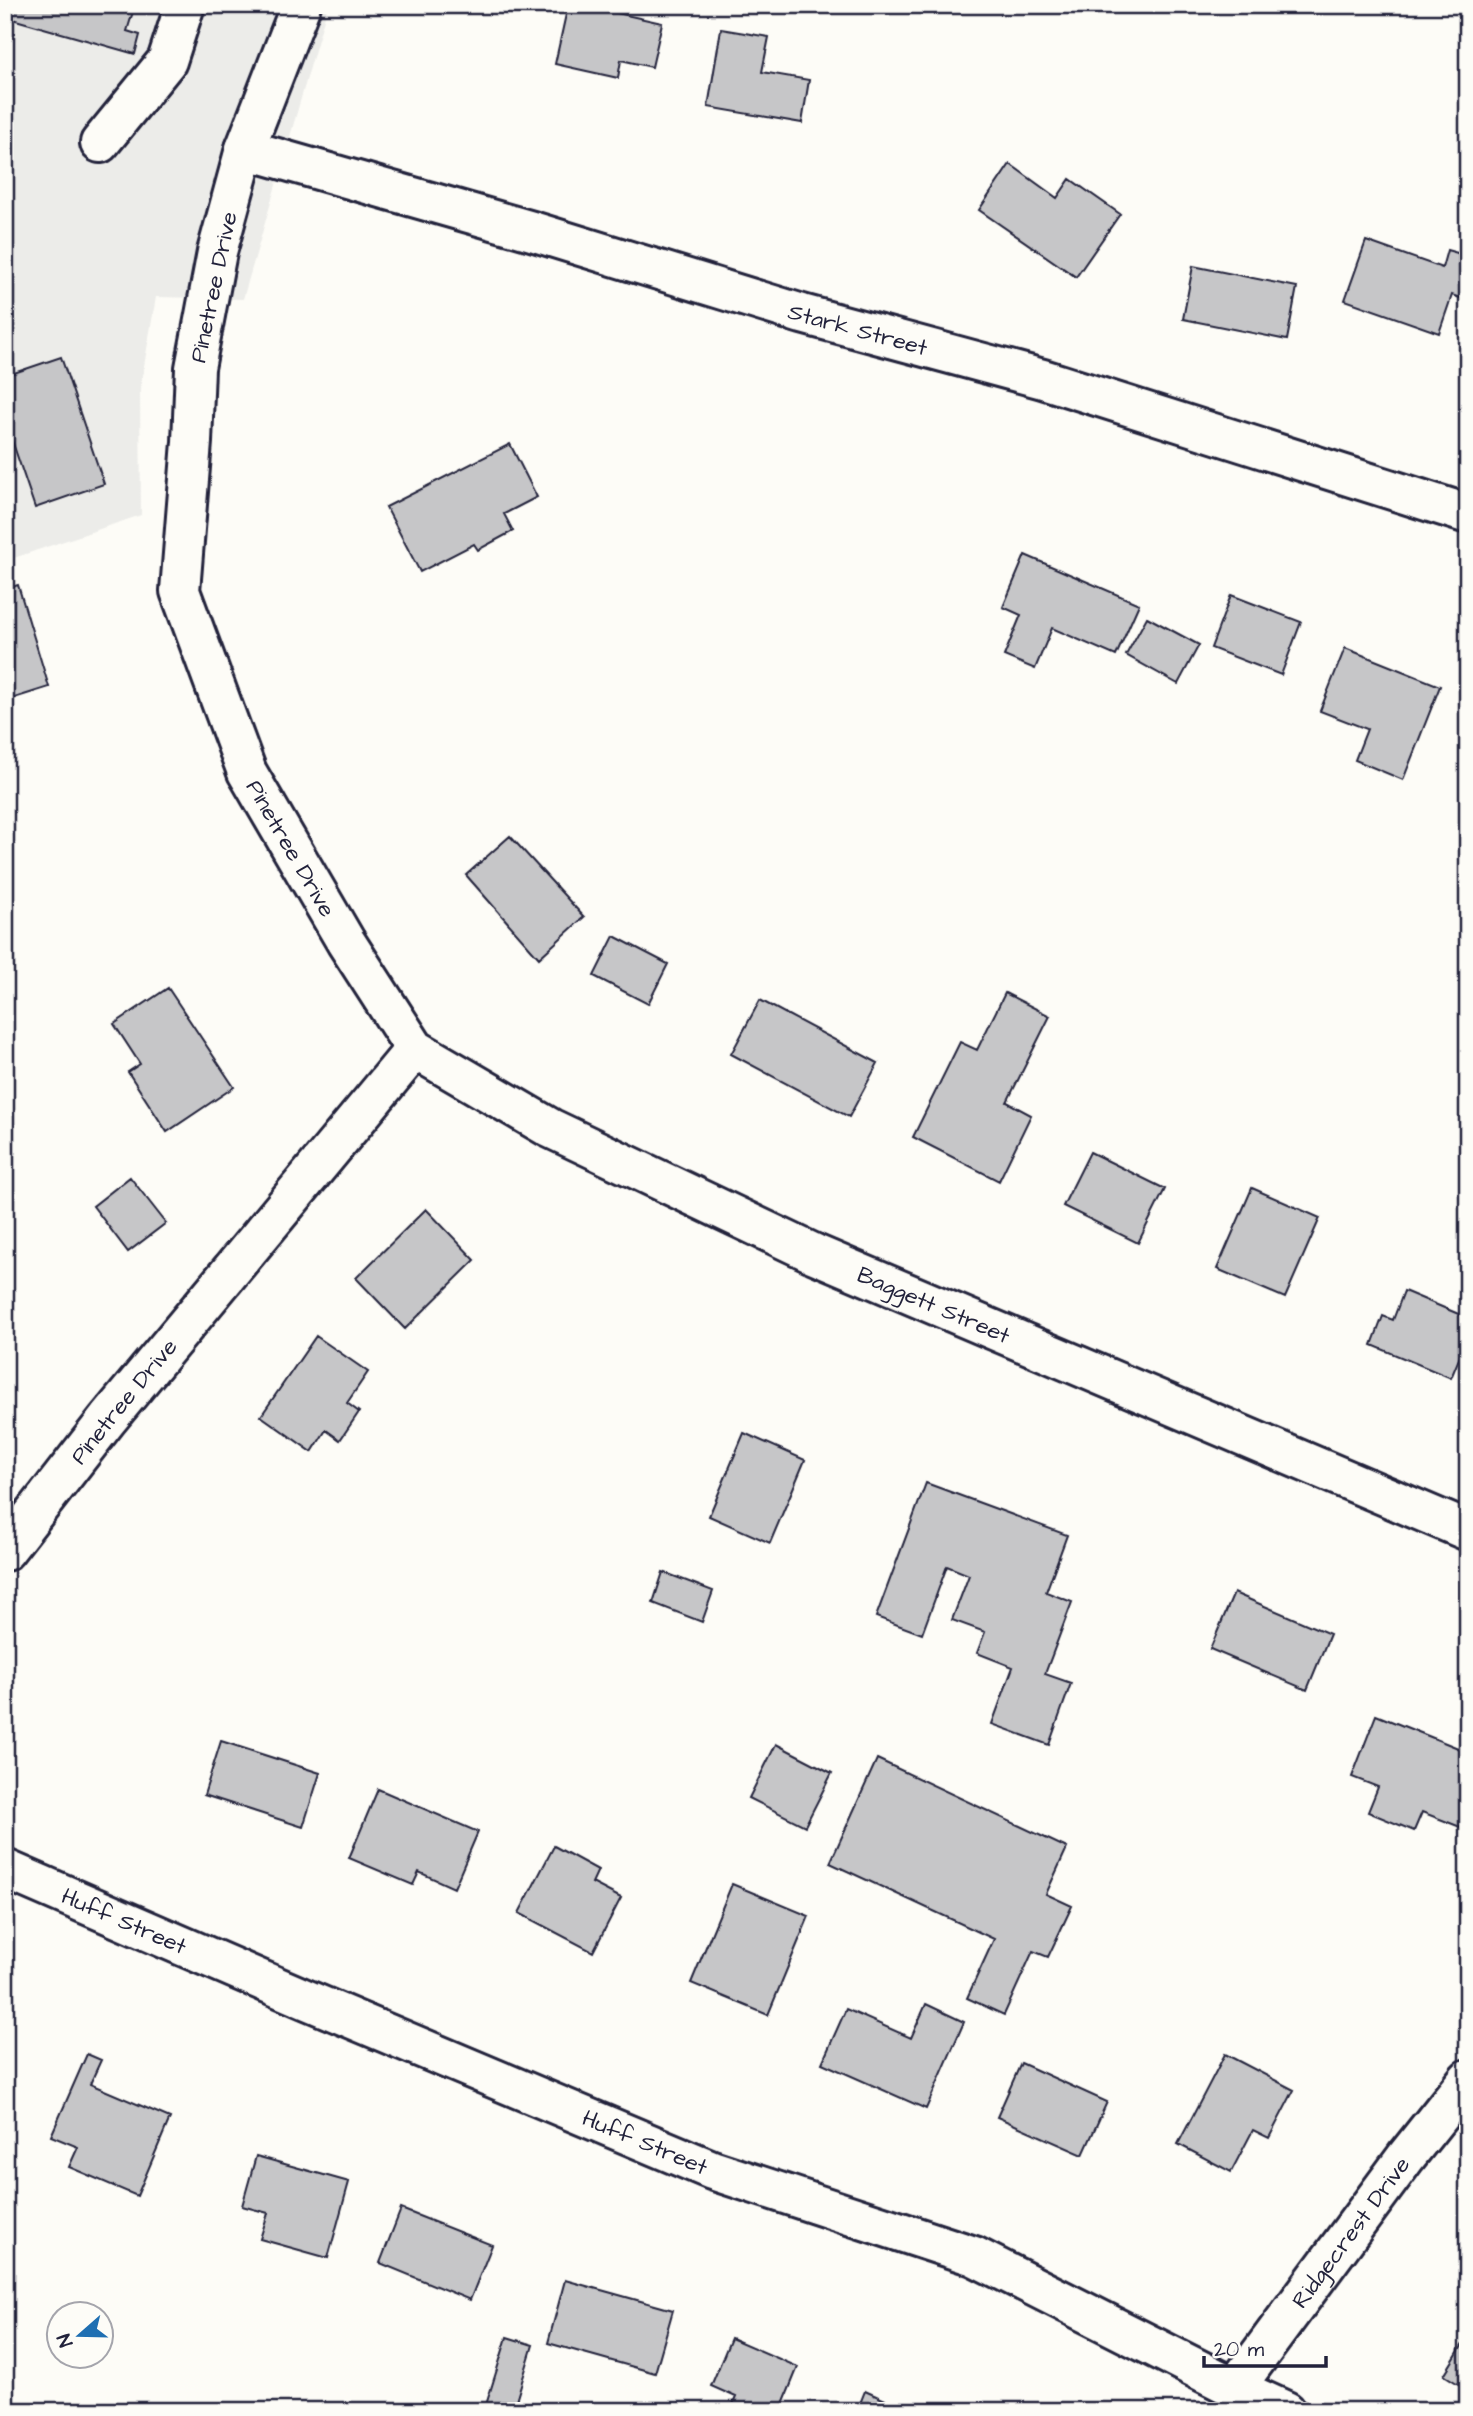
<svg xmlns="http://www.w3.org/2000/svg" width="1473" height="2416" viewBox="0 0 1473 2416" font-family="'Architects Daughter',sans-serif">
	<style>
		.built { fill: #ecece9 }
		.building { fill: #c6c6c8; stroke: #22223b; stroke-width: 2 }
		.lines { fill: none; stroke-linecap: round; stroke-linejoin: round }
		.minor-casing { stroke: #22223b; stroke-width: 44 }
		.minor { stroke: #fdfcf7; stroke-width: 38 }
		.labels { text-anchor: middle; stroke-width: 6; stroke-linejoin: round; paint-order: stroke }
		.street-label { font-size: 23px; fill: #22223b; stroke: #fdfcf7 }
	</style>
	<rect width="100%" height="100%" fill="#fdfcf7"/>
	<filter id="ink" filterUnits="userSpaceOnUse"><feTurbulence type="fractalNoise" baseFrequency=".0143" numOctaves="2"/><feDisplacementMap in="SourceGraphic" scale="14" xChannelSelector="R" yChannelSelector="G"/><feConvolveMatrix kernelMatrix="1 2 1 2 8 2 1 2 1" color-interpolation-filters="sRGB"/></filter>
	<g filter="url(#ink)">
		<path class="built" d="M5,5H328L243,299L156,297L140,389L141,515L5,561Z"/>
		<path class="building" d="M5,5H135L127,31L140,35L135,54L5,17Z
			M568,5H581L662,23L652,67L621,60L618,78L555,64Z
			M721,29L769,37L762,72L809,80L802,123L708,107Z
			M1010,164L1057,198L1070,179L1120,214L1076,277L979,210Z
			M1366,241L1442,268L1447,250L1468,256V301L1452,295L1439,333L1345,300Z
			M1193,266L1297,287L1287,340L1183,319Z
			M61,357L104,484L35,508L5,420V376Z
			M510,444L537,497L504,514L513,531L478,550L474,544L420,572L386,507Z
			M1025,555L1139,604L1116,656L1052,628L1035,669L1004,656L1021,615L1003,607Z
			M18,585L49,687L5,701V589Z
			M1231,595L1301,622L1281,675L1211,648Z
			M1147,617L1199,645L1178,684L1126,655Z
			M1345,648L1440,686L1403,780L1355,760L1367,729L1320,711Z
			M510,836L584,917L539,958L466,875Z
			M614,936L668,964L648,1004L594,976Z
			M168,988L234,1087L167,1132L128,1072L140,1064L114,1024Z
			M1005,993L1050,1016L1007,1102L1031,1115L999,1181L913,1137L960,1042L977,1050Z
			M760,1000L878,1063L849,1117L731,1054Z
			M1090,1152L1165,1189L1138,1243L1063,1206Z
			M130,1177L166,1223L128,1252L93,1206Z
			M1252,1188L1320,1218L1285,1298L1217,1269Z
			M426,1209L475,1260L405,1329L356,1278Z
			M1404,1291L1468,1318V1337L1451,1378L1372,1345L1383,1316L1393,1320Z
			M316,1336L368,1372L347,1403L359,1412L340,1440L326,1430L312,1452L261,1416Z
			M744,1433L805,1460L770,1543L709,1516Z
			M926,1483L1067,1535L1046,1592L1072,1602L1045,1674L1071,1683L1049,1745L992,1724L1013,1667L977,1653L985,1632L952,1620L969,1575L947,1566L922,1634L876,1617Z
			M663,1572L713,1591L702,1622L653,1603Z
			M1234,1593L1330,1634L1307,1690L1210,1649Z
			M1376,1715L1468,1752V1830L1422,1812L1414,1831L1368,1812L1378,1787L1352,1777Z
			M221,1741L320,1773L303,1827L204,1795Z
			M776,1744L832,1773L805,1826L749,1798Z
			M877,1759L1067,1848L1046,1894L1072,1906L1048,1957L1033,1951L1004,2015L967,1998L994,1939L830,1863Z
			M378,1789L478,1832L454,1888L419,1872L413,1885L349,1858Z
			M554,1846L598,1870L592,1883L621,1898L593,1952L519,1913Z
			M732,1884L809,1916L768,2015L691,1983Z
			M926,2004L964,2022L926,2109L822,2063L846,2009L911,2038Z
			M87,2054L101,2060L90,2084L170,2118L137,2196L69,2167L78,2147L51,2136Z
			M1225,2054L1294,2090L1269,2138L1253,2130L1231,2172L1178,2144Z
			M1021,2063L1107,2102L1083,2155L997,2117Z
			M256,2156L349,2182L328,2258L260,2239L268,2213L242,2206Z
			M401,2209L492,2245L470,2300L380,2263Z
			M565,2280L673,2310L655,2373L548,2343Z
			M507,2337L533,2345L513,2411H504L486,2405Z
			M731,2338L798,2367L780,2411H730L736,2397L711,2386Z
			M1465,2341L1468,2343V2390L1444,2375Z
			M865,2391L910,2411H857Z"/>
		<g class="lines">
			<defs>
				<g id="minor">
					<path id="s1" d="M301,5L245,149L217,252L195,368L192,442L180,591L247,772L346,942L415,1049L550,1128L815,1254L1468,1531"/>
					<path d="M100,143L167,61L185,5"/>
					<path id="s2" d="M245,149L532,231L802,314L1043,379L1468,514"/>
					<path id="s3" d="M5,1551L107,1420L415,1049"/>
					<path id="s4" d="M5,1869L305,1999L712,2170L974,2256L1235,2388L1286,2411"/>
					<path id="s5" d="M1235,2388L1406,2157L1468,2079"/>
				</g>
			</defs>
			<use href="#minor" class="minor-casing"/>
			<use href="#minor" class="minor"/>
		</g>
	</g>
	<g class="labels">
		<g class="street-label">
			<text transform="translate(213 287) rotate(-78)" y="8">Pinetree Drive</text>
			<text dy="8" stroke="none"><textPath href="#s2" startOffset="639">Stark Street</textPath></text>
			<text dy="8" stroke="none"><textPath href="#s1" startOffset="884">Pinetree Drive</textPath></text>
			<text dy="8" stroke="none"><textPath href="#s1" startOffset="1699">Baggett Street</textPath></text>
			<text dy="8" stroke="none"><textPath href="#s3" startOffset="191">Pinetree Drive</textPath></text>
			<text dy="8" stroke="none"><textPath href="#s4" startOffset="130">Huff Street</textPath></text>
			<text dy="8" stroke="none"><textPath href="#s4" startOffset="696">Huff Street</textPath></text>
			<text dy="8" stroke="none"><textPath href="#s5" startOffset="194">Ridgecrest Drive</textPath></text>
		</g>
	</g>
	<rect width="1473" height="2416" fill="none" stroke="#fdfcf7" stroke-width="28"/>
	<rect x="14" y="14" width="1445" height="2388" fill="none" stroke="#22223b" stroke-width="2.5" filter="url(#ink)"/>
	<g transform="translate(80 2335) rotate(250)"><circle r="33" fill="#fdfcf7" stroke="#a5a5ac" stroke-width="2"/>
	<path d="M0-5L12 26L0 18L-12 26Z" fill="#1f6fb2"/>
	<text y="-10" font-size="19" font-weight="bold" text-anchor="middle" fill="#22223b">N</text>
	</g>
	<path d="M1204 2356v10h122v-10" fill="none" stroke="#22223b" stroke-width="3.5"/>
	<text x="1214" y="2356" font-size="21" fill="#22223b" stroke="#fdfcf7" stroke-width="5" paint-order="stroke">20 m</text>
</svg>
